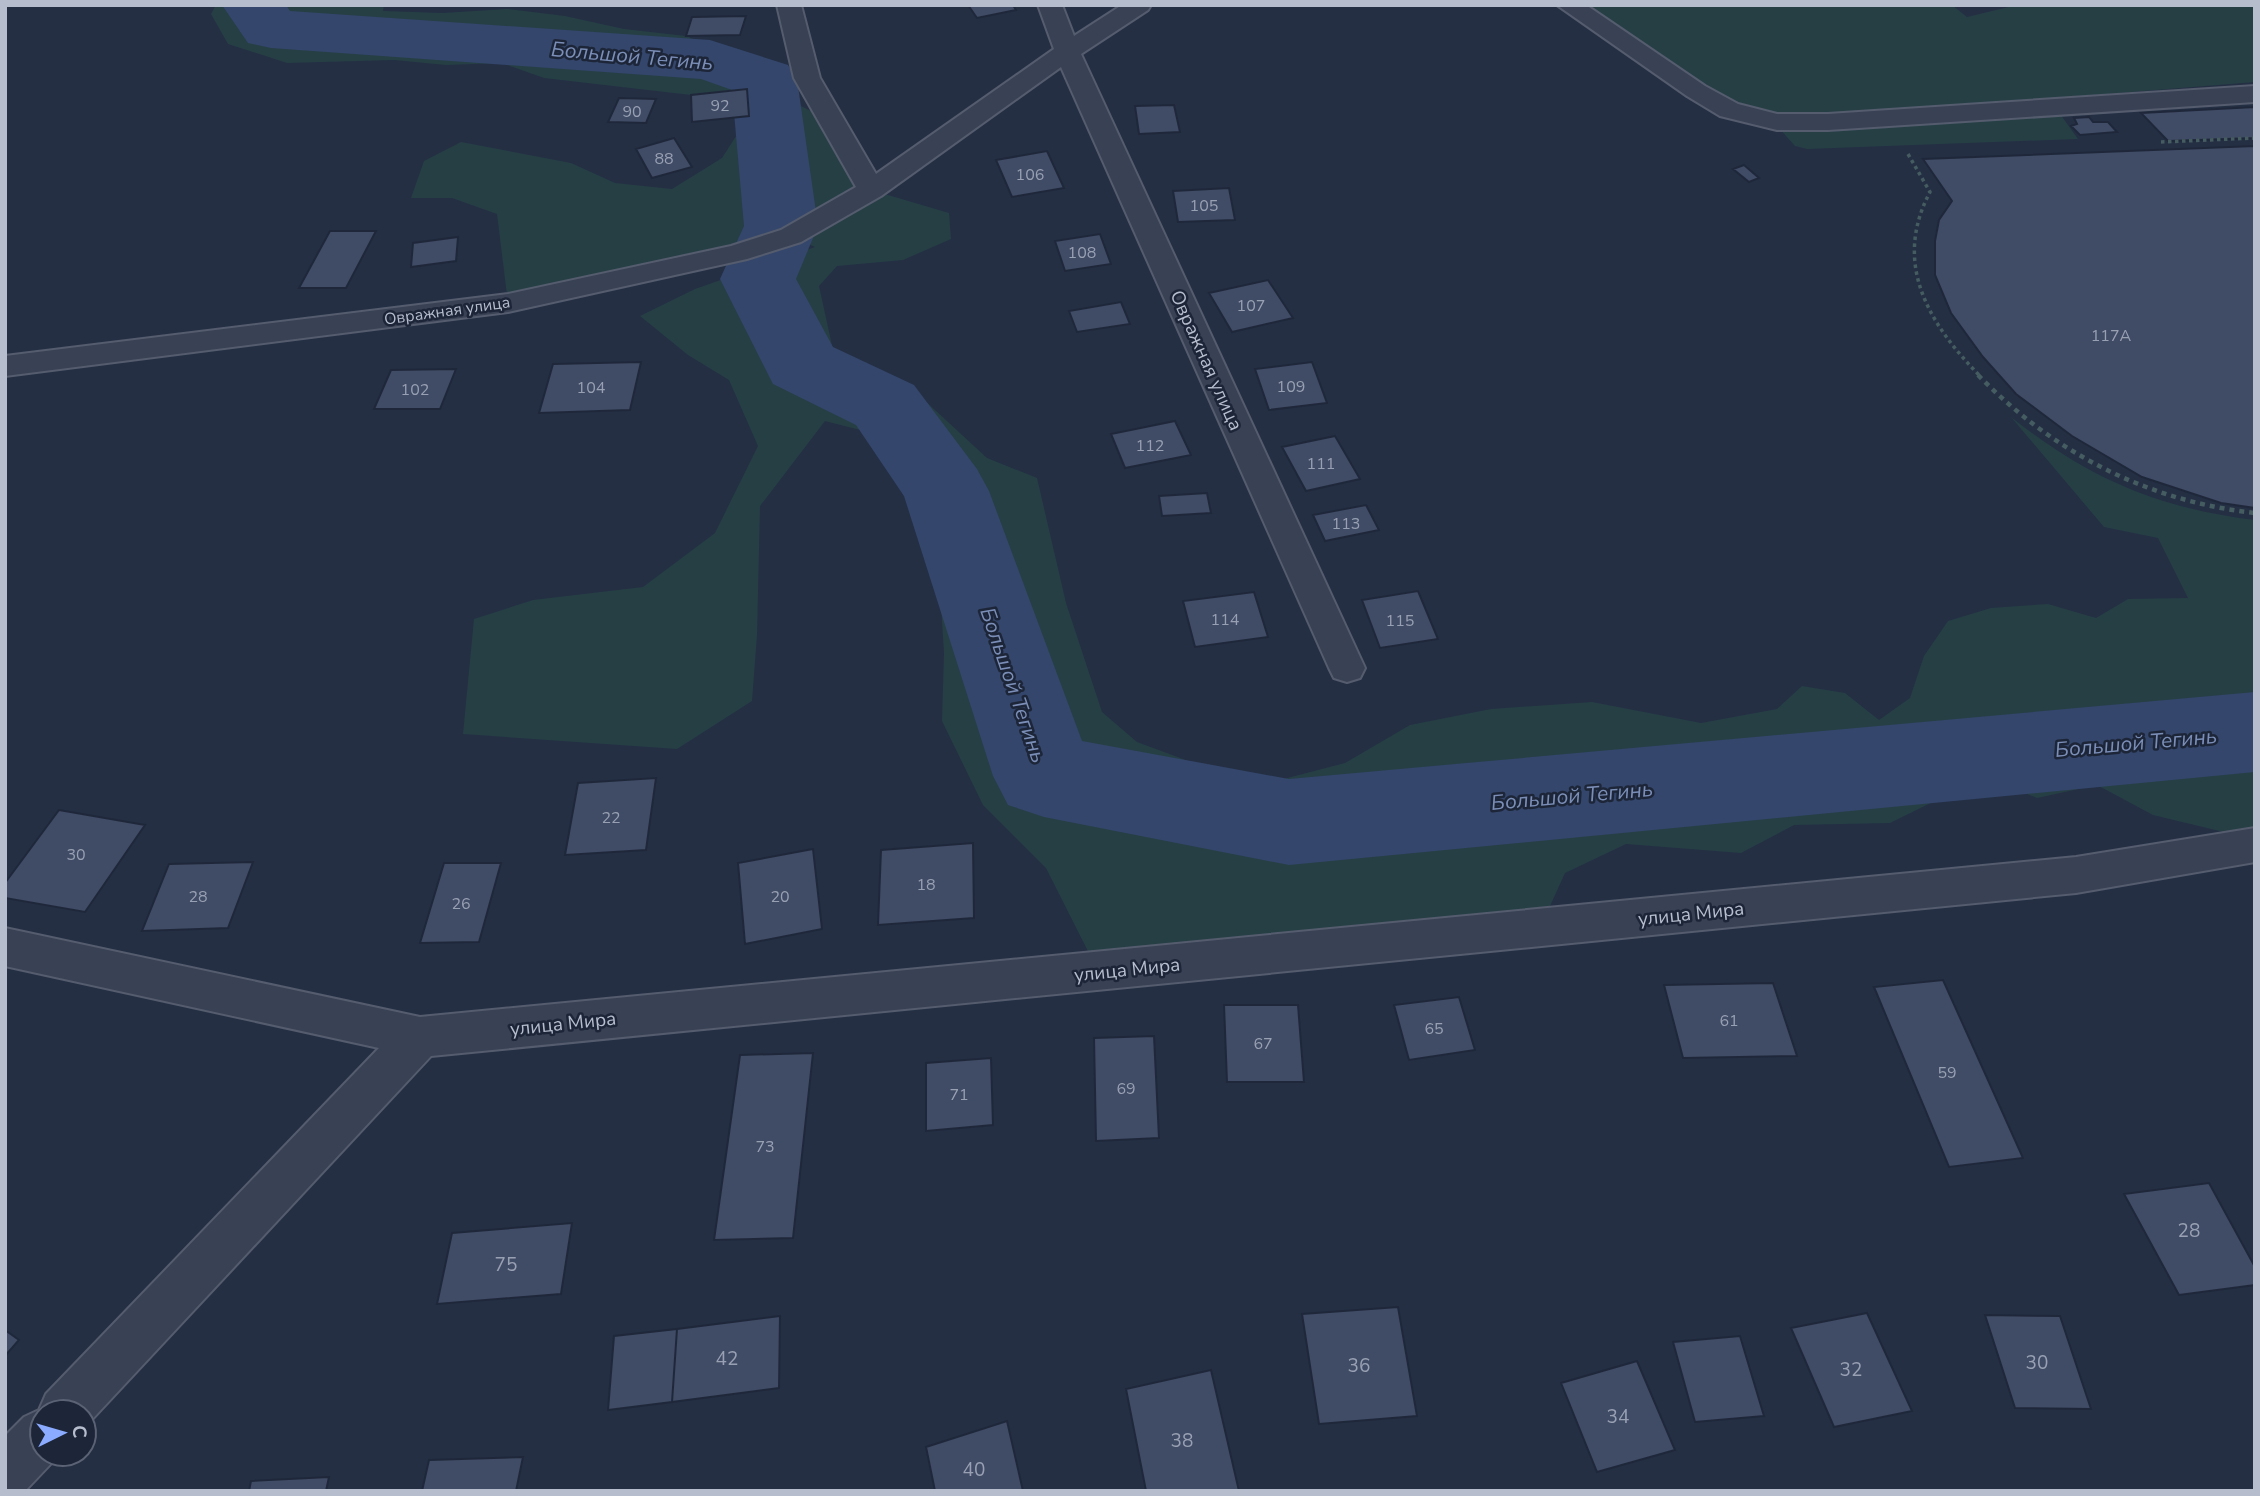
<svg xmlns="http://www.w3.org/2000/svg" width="2260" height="1496" viewBox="0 0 2260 1496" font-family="'Nunito Sans',sans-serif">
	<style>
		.green { fill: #263f45 }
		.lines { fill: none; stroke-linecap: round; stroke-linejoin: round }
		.river { fill: #34466b; fill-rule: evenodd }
		.building { fill: #404b65; stroke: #1f283b; stroke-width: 2 }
		.minor-casing { stroke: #545c6e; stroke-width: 4 }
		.path-far1 { stroke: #455c61; stroke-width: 3.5; stroke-dasharray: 3.5 3.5; stroke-linecap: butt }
		.path { stroke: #455c61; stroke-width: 4.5; stroke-dasharray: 5 5; stroke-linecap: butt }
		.minor { fill: #394154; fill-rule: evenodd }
		.labels { text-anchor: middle; stroke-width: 5; stroke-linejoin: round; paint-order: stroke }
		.number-label { font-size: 16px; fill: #98a0b3 }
		.far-street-label { font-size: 16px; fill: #b6bdcd; stroke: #1d2639 }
		.street-label { font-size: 19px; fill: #b6bdcd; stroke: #1d2639 }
		.near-number-label { font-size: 19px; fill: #98a0b3 }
		.water-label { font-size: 21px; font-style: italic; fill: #7b8eb7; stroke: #1d2639 }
	</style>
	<rect width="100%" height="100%" fill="#242f44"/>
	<path class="green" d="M216,5H384L383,11L442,13L507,9L565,16L624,29L686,36L734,56L780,70L795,103L831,121L871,190L949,213L951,239L903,260L837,266L819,286L833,350L922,398L987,458L1037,478L1066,603L1102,712L1137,742L1256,786L1345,763L1410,725L1491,709L1592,702L1701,723L1777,709L1802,686L1845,693L1879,720L1910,698L1924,656L1948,621L1991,608L2048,604L2096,618L2128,599L2188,598L2158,538L2104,527L2011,417C2088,478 2157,508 2255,520V833L2236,835L2153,815L2097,785L2037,798L1980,775L1945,796L1890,823L1794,825L1741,853L1626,844L1565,873L1540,928L1098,971L1046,868L983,805L942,721L944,653L938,558L920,480L872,433L825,421L760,506L757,635L752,701L677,749L463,734L474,619L533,600L643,587L715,533L758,446L729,380L688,355L640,316L695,289L815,247L791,236L508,303L497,214L452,198H411L424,161L461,142L571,163L615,183L672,189L722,158L749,116L747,89L691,95L544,78L502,63L446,65L394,60L287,63L228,44L211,14Z
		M1582,5H1952L1967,17L2017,5H2255V82L1807,118C1783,115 1760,114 1738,105C1687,85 1628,37 1582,5Z
		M2058,111L2078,139L1807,149L1795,146L1778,127Z"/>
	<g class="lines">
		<path class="river" d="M222,5H286L290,11L710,40L788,65L797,79L818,226L796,279L833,347L914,385L977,469L989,491L1082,741L1289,779L2255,692V772L1289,865L1044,817L1008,805L993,776L904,496L856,425L773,384L720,279L744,226L732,90L701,79L271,48L248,43Z"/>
	</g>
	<path class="building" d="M968,5H1013L1016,10L977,18Z
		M746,16L740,35L686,36L692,17Z
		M747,89L749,116L692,122L691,95Z
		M619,98L656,99L646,123L608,122Z
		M1174,105L1180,132L1139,134L1135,106Z
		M2255,107V138L2168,141L2141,113Z
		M2089,117L2093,122H2108L2117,132L2080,135L2071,126L2077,124L2074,118Z
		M674,138L692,167L652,178L636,149Z
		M2255,146V508L2221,503L2142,477L2072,436L2016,394L1983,357L1951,313L1935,275V241L1939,220L1952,201L1923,159Z
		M1047,151L1064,188L1012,197L996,160Z
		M1744,165L1759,178L1749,182L1733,169Z
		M1229,188L1235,220L1178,222L1173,191Z
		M330,231H376L346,288H299Z
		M1100,234L1111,264L1065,271L1055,241Z
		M458,237L456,261L411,267L413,243Z
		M1268,280L1293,318L1232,332L1209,293Z
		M1121,302L1130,324L1077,332L1069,311Z
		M641,362L630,410L539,413L553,364Z
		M1312,362L1327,403L1269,410L1255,369Z
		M456,369L440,409H374L391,370Z
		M1175,421L1191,455L1125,468L1111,434Z
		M1335,436L1360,479L1306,491L1282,447Z
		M1207,493L1211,513L1162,516L1159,496Z
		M1366,505L1379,530L1325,541L1313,515Z
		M1418,591L1438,639L1380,648L1362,600Z
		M1254,592L1268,637L1195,647L1183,601Z
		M656,778L646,850L565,855L578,783Z
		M59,810L145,825L85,912L5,898V883Z
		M973,843L974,918L878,925L881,850Z
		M813,849L822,929L745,944L738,863Z
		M253,862L228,928L142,931L169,864Z
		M444,863H501L479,942L420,943Z
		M1943,980L2023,1158L1949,1167L1874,987Z
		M1773,983L1797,1056L1683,1058L1664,985Z
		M1459,997L1475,1050L1409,1060L1394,1005Z
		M1224,1005H1298L1304,1082H1227Z
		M1154,1036L1159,1138L1096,1141L1094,1038Z
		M813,1053L793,1238L714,1240L740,1055Z
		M991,1058L993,1125L926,1131V1063Z
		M2209,1183L2255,1267V1285L2179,1295L2124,1194Z
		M572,1223L561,1294L437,1304L452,1233Z
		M1398,1307L1417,1416L1319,1424L1302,1314Z
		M1867,1313L1912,1411L1834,1427L1791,1328Z
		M1985,1315L2060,1316L2091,1409L2015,1408Z
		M780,1316L779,1388L672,1402L677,1329Z
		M677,1329L672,1402L608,1410L614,1336Z
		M5,1330L19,1340L5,1356Z
		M1740,1336L1764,1416L1695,1422L1673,1342Z
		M1637,1361L1675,1450L1597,1472L1561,1383Z
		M1211,1370L1239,1491H1146L1126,1389Z
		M1007,1421L1023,1491H935L926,1447Z
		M523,1457L516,1491H422L429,1460Z
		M329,1477L326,1491H249L251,1481Z"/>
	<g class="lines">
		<defs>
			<path id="minor" d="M777,5H801L820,78L876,174L1054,49L1038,5H1062L1074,36L1122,5H1151L1148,10L1081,54L1365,668L1360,678L1347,682L1334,678L1329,668L1061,67L881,196L801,242L747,259L508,312L5,376V356L508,294L731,246L781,230L856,187L794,78Z
				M1557,5H1586L1705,86L1738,104L1777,114H1828L2255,86V102L1828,130H1777L1720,116L1687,96Z
				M2255,828V862L2076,893L431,1056L84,1428V1412H42V1454H60L25,1491H5V1436L24,1417L39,1410L46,1394L379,1048L5,966V928L420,1017L2076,857Z"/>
		</defs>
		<use href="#minor" class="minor-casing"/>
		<path class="path-far1" d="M2161,142L2255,138
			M1908,154L1930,192C1892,264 1929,324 1980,376"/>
		<path class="path" d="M1978,375C2054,453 2147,501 2255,513"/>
		<use href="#minor" class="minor"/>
	</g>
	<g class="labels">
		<g class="number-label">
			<text x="720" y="111">92</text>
			<text x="632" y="117">90</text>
			<text x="664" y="164">88</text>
			<text x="1030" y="180">106</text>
			<text x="1204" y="211">105</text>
			<text x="1082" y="258">108</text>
			<text x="1251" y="311">107</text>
			<text x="2111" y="341">117А</text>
			<text x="1291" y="392">109</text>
			<text x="591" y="393">104</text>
			<text x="415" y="395">102</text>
			<text x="1150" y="451">112</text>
			<text x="1321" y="469">111</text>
			<text x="1346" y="529">113</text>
			<text x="1225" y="625">114</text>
			<text x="1400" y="626">115</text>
			<text x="611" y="823">22</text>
			<text x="76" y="860">30</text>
			<text x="926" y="890">18</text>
			<text x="198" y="902">28</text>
			<text x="780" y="902">20</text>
			<text x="461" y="909">26</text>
			<text x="1729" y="1026">61</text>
			<text x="1434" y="1034">65</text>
			<text x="1263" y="1049">67</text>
			<text x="1947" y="1078">59</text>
			<text x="1126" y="1094">69</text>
			<text x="959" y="1100">71</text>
			<text x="765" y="1152">73</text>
		</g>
		<g class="far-street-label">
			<text transform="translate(447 310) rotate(-8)" y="6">Овражная улица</text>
		</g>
		<g class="street-label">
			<text transform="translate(1207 360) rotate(66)" y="7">Овражная улица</text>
			<text transform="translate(1691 913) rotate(-6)" y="7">улица Мира</text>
			<text transform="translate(1127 969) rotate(-6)" y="7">улица Мира</text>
			<text transform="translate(563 1023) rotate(-6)" y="7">улица Мира</text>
		</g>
		<g class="near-number-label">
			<text x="2189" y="1237">28</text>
			<text x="506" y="1271">75</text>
			<text x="727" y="1365">42</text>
			<text x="2037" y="1369">30</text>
			<text x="1359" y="1372">36</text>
			<text x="1851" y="1376">32</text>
			<text x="1618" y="1423">34</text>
			<text x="1182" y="1447">38</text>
			<text x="974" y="1476">40</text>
		</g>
		<g class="water-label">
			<text transform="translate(632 56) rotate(5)" y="7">Большой Тегинь</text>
			<text transform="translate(1013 685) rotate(71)" y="7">Большой Тегинь</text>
			<text transform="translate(2136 743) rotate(-5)" y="7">Большой Тегинь</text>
			<text transform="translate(1572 796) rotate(-5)" y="7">Большой Тегинь</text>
		</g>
	</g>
	<rect width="2260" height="1496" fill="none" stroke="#b6bdcd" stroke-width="14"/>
	<g transform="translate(63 1433) rotate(85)"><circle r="33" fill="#1d2639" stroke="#5a6274" stroke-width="2"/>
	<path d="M0-5L12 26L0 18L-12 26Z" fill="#8aabff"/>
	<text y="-10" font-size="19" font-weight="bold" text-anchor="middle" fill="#b6bdcd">С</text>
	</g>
</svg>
